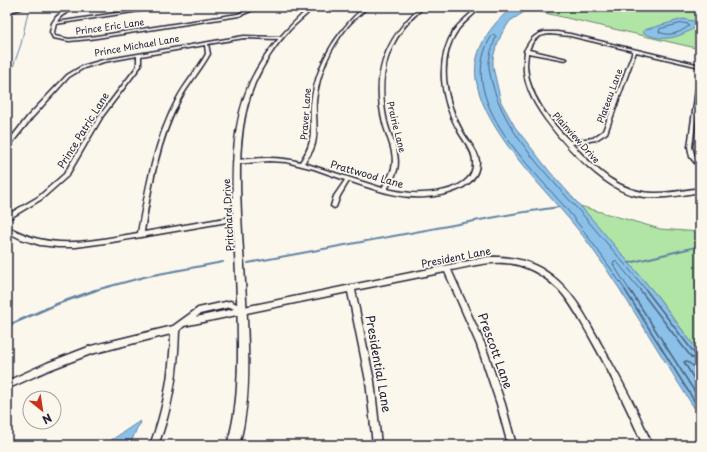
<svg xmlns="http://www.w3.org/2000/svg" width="707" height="452" viewBox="0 0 707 452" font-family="'Playpen Sans',sans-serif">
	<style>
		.green { fill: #b1e5a6; stroke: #6a8470 }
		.water { fill: #8bc1e9; stroke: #6181a3 }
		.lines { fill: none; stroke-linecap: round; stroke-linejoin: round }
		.shore-far1 { stroke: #4c6281; stroke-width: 1 }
		.shore { stroke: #4c6281; stroke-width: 1.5 }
		.stream-far3 { stroke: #6181a3; stroke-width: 1 }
		.stream-far2 { stroke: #6181a3; stroke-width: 1.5 }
		.stream-far1 { stroke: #6181a3; stroke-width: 2 }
		.stream { stroke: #6181a3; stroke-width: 2.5 }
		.minor-casing { stroke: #22223b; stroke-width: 3 }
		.tertiary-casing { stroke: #22223b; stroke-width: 3 }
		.minor { fill: #fbf7ec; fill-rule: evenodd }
		.tertiary { fill: #fbf7ec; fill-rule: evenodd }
		.labels { text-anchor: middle; stroke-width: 3.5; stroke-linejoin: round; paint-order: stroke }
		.far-street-label { font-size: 9px; fill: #22223b; stroke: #fbf7ec }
		.street-label { font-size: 10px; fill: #22223b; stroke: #fbf7ec }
		.near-street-label { font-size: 12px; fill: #22223b; stroke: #fbf7ec }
	</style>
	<rect width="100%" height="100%" fill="#fbf7ec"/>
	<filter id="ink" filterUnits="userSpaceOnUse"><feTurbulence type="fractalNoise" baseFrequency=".025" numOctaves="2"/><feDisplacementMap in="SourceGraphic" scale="8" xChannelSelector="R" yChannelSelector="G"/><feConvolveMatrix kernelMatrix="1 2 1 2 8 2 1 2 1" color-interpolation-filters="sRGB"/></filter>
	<g filter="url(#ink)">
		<path class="green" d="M532,7H700V49L528,9Z
			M580,206L660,229L700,232V354L658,297Z"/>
		<path class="water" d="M513,7H532L510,21L502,33L496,47L493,58V67L501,102L515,127L550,172L599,227L658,297L700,354V417C663,360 629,300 589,244C556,198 484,136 476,79C472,50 491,24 513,7Z
			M683,19L693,21L699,25C681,37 663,44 642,32L644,30Z
			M140,421L141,423L137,428L130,445H104Z"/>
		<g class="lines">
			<path class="shore-far1" d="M683,23L688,24L689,26C679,33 670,37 659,32L660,29Z
				M626,291C608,264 589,237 569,212C532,167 451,97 493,34L496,36C493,46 488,57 489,68C497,126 546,173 582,214C604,240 626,265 647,291
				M630,291L613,264L614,261L617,262L641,291"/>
			<path class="shore" d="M625,290L700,410
				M630,290L700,400
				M640,290L691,357L700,361
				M646,290L695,354L700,356
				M700,367L693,366L686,361L684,362L700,389"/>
			<path class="stream-far3" d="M11,73L21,44L28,12"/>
			<path class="stream-far2" d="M7,83L11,72"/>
			<path class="stream-far1" d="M248,263L518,213L559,207
				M629,263L700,246
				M92,291L148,276L223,262"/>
			<path class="stream" d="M7,326L57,304L96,290"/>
			<defs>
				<path id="minor" d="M74,7H79C71,12 61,13 57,22L157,7H165L56,24L54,32L55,36L69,39L90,37L238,14L255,7H260L239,16L90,39L69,41L53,38L50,32L52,23L56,17L62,12Z
					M364,7H368C361,14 354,19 348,26C330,48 319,74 316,101C315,116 319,133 314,147C312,153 308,158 304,163L382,188C385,182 389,177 391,171C397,155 387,139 383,123C371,75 384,40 420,7H424C416,15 407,22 401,32C382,58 380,91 387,122C391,138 401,153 397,170C395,177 391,183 387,189C395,191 403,192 411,193C433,194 476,190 473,161C473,150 463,141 458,131C441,101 434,61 454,30C459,23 466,18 471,13L470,7H474L475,13C469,19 462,24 458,30C437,60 446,102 463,132C468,141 478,150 479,161C480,195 426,200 402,196C384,193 366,187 349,181L340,196L336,207L334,208L331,206L334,196L345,180L314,169L286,162L269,161L236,164L233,162L236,160C259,158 277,156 300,162C316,139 309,131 311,105C315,66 335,33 364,7Z
					M544,32H557L570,34L700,65V67L636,52L607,133L596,140L572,144C596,169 620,194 657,193C672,193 686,190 700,188V192C677,196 653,201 630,194C597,184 541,123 529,91C523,77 523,66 525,52L524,51C530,41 531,36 544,32ZM550,34L570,36L633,51L603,131L593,138L570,141C550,121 528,95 527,65C527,61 528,57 528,53L565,60L567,59L529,50C533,39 538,35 550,34Z
					M244,36L280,37L282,38L280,39L244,38L208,44L210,54C201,70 189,84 180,100C159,141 151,187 144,232L237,216H239L240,218L239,220L112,242L76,247H58L40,245L21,239L7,232V227C18,231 27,237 39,239C71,247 106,238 138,233C146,188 154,141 176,100C184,84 197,70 206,54L205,45L141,56V66L103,116L68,176L42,199L7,220V215L38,197L64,174L99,116L137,66V56L104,62L84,68L69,77L32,118L9,147L7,148V143L28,116L67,75L82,66L103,60Z
					M699,68H700V85L692,147L695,157L700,162V168L698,167L690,157L688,147Z
					M488,257C511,256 533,261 551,275C574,292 588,320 601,344C620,377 638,410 652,445H643C627,408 609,371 589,336C580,320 571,303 559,290C547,278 533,269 518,265C495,259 473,266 451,270L485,345L505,404L516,445H508L497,404L477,345L445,272L355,290L374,381L381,445H373L366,381L348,292L184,326L179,331C178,370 173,408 158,445H150C164,409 170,372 171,334L91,354L49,370L7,389V381L47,363L91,346L173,326L198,308L230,301L244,307ZM230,307L234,309L196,317L200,314Z"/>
				<path id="tertiary" d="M20,7H27L7,13V11Z
					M310,7H314C306,16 296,23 288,32C275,46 263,65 255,83C238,123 239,170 241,214C243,258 247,302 248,346C249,380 248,413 239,445H227C237,413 238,380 238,346C238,302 235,258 233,213C232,170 232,123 250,82C264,52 286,29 310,7Z"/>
			</defs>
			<use href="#minor" class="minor-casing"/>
			<use href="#tertiary" class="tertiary-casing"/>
			<use href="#minor" class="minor"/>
			<use href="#tertiary" class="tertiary"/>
		</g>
	</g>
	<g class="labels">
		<g class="far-street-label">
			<text transform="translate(110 27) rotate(-8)" y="3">Prince Eric Lane</text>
			<text transform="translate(137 46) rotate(-10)" y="3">Prince Michael Lane</text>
			<text transform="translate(610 96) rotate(-70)" y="3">Plateau Lane</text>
			<text transform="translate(306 114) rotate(-86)" y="3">Praver Lane</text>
			<text transform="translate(396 127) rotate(76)" y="3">Prairie Lane</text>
			<text transform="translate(576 138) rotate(48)" y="3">Plainview Drive</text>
		</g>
		<g class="street-label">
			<text transform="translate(83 130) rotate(-58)" y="4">Prince Patric Lane</text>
			<text transform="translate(367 174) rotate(16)" y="4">Prattwood Lane</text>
			<text transform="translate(228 215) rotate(-93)" y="4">Pritchard Drive</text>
			<text transform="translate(456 257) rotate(-11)" y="4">President Lane</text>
		</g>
		<g class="near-street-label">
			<text transform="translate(495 351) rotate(70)" y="4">Prescott Lane</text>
			<text transform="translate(378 364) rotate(80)" y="4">Presidential Lane</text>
		</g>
	</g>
	<rect width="707" height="452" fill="none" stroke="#fbf7ec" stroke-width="24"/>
	<rect x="12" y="12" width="683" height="428" fill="none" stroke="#22223b" stroke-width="1.5" filter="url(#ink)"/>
	<g transform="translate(42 410) rotate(150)"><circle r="19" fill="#fbf7ec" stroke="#a4a2a5"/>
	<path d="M0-3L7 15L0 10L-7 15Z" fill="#c8321e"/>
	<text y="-6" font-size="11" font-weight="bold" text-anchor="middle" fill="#22223b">N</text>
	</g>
</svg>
